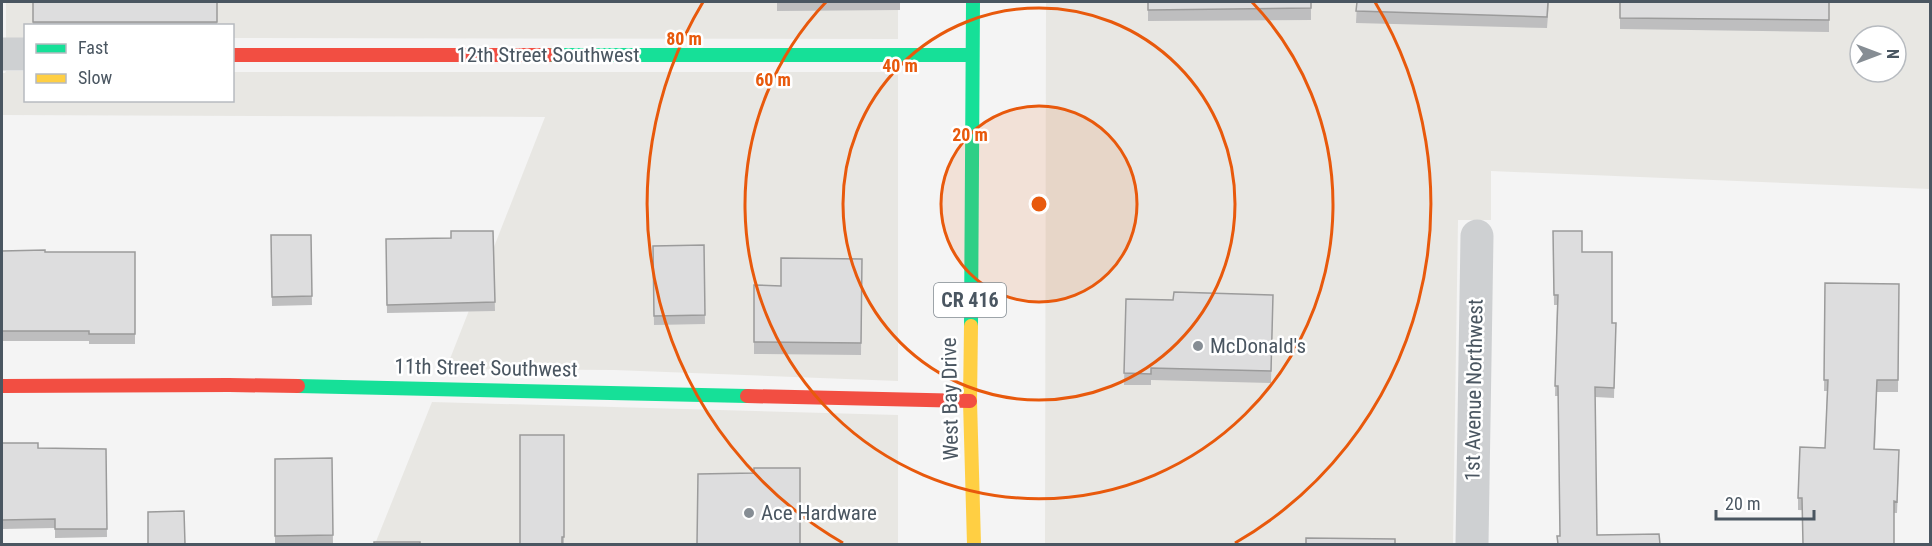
<svg xmlns="http://www.w3.org/2000/svg" width="1932" height="546" viewBox="0 0 1932 546" font-family="'Roboto Condensed',sans-serif">
	<style>
		.commercial { fill: #e8e7e3; fill-rule: evenodd }
		.lines { fill: none; stroke-linecap: round; stroke-linejoin: round }
		.street { stroke: #ced0d2; stroke-width: 33 }
		.fast { stroke: #16e098; stroke-width: 14 }
		.slow { stroke: #ffcf43; stroke-width: 14 }
		.jam { stroke: #f24e42; stroke-width: 14 }
		.wall { fill: #bebebf }
		.building { fill: #ddddde; stroke: #9b9b9b; stroke-width: 1.5 }
		.ring { fill: none; stroke: #e8590c; stroke-width: 3 }
		.poi-dot { fill: #868d94; stroke: #fff; stroke-width: 2 }
		.labels { text-anchor: middle; stroke-width: 5; stroke-linejoin: round; paint-order: stroke }
		.shield { fill: #fff; stroke: #808990; stroke-width: 1.5 }
		.shield-label { font-size: 20px; font-weight: bold; fill: #4a5661 }
		.street-label { font-size: 21px; fill: #4a5661; stroke: #fff }
		.poi-label { font-size: 21px; fill: #4a5661; stroke: #fff; text-anchor: start }
		.centre { fill: #e8590c; stroke: #fff; stroke-width: 3 }
		.ring-label { font-size: 18px; text-anchor: middle; font-weight: bold; fill: #e8590c; stroke: #fff; stroke-width: 5; stroke-linejoin: round; paint-order: stroke }
	</style>
	<rect width="100%" height="100%" fill="#f4f4f4"/>
	<path class="commercial" d="M6,2H898V39L233,38L232,26H26L25,38H6Z
		M1046,2H1930V189L1491,171V220H1458L1453,544H1045ZM1860,36H1896V72H1860Z
		M6,71H25L26,100H232L233,72H898V381L614,370L446,369L545,117L2,115V73H5Z
		M432,402L898,415V544H375Z"/>
	<g class="lines">
		<path class="street" d="M2,54H26
			M1472,544L1477,236"/>
		<path class="fast" d="M549,55H971
			M971,326L973,2
			M298,386L747,396"/>
		<path class="slow" d="M971,326L970,401L974,544"/>
		<path class="jam" d="M232,55H549
			M2,386L229,385L298,386
			M747,396L970,401"/>
	</g>
	<path class="wall" d="M33,2H217V26H33Z
		M777,2H900V10L777,11Z
		M1148,2H1311V20L1148,21Z
		M1357,2H1549L1547,28L1356,23Z
		M1620,2H1829V32L1620,29Z
		M493,231L495,311L387,313L386,239L451,238Z
		M1553,231L1582,252L1612,323H1616L1614,398L1595,397L1560,536L1558,396H1555L1557,305H1554Z
		M271,235H311L312,305L272,306Z
		M704,245L705,324L654,325L653,246Z
		M2,251L45,252H135V344H89V341H2Z
		M862,259L861,355L754,354V285L781,286Z
		M1825,283L1899,284L1898,392H1877L1875,449L1899,462L1897,513L1798,510V498L1825,448L1827,391H1824Z
		M1273,295L1271,383L1151,380V385H1124L1126,299L1173,300Z
		M564,435V544H520Z
		M2,443L38,448L106,449L107,537L55,538V528L2,529Z
		M332,458L333,544H275V459Z"/>
	<path class="building" d="M33,2H217V22H33Z
		M1148,2H1311V8L1148,10Z
		M1357,2H1548L1547,17L1356,11Z
		M1620,2H1829V20L1620,18Z
		M451,231H493L495,302L387,305L386,239L451,238Z
		M1553,231H1582V252H1612V323H1616L1614,388L1595,387L1597,535L1659,534L1660,544H1558L1557,536H1560L1558,386H1555L1558,295H1554Z
		M271,235H311L312,296L272,297Z
		M704,245L705,315L654,316L653,246Z
		M45,250V252H135V334H89V331H2V251Z
		M781,258L862,259L861,343L754,342V285L781,286Z
		M1825,283L1899,284L1898,380H1877L1874,449L1899,450L1897,502L1894,501V544H1803L1802,498H1798L1800,447L1825,448L1828,380H1824Z
		M1174,292L1273,295L1271,371L1151,368V374L1124,373L1126,299L1173,300Z
		M520,435H564V537H562V544H520Z
		M2,443H38V448L106,449L107,529H55V519L2,520Z
		M332,458L333,535L275,536V459Z
		M754,468H800V544H697L698,474L754,473Z
		M184,511L185,544H148V512Z
		M1306,538L1395,539V544H1306Z
		M374,542H420V544H374Z"/>
	<circle cx="1039" cy="204" r="98" fill="#e8590c" fill-opacity=".12"/>
	<g class="ring">
		<circle cx="1039" cy="204" r="98"/>
		<circle cx="1039" cy="204" r="196"/>
		<path d="M1252 2A294 294 0 1 1 826 2"/>
		<path d="M843 543A392 392 0 0 1 703 2M1375 2A392 392 0 0 1 1235 543"/>
	</g>
	<g class="poi-dot">
		<circle cx="1198" cy="346" r="6"/>
		<circle cx="749" cy="513" r="6"/>
	</g>
	<g class="labels">
		<rect class="shield" x="934" y="283" width="72" height="34" rx="4.5"/>
		<g class="shield-label">
			<text x="970" y="307">CR 416</text>
		</g>
		<g class="street-label">
			<text x="548" y="62">12th Street Southwest</text>
			<text transform="translate(486 368) rotate(1)" y="7">11th Street Southwest</text>
			<text transform="translate(1474 390) rotate(-89)" y="7">1st Avenue Northwest</text>
			<text transform="translate(950 399) rotate(-91)" y="7">West Bay Drive</text>
		</g>
		<g class="poi-label">
			<text x="1210" y="353">McDonald's</text>
			<text x="761" y="520">Ace Hardware</text>
		</g>
	</g>
	<circle cx="1039" cy="204" r="9" class="centre"/>
	<g class="ring-label">
		<text x="684" y="45">80 m</text>
		<text x="900" y="72">40 m</text>
		<text x="773" y="86">60 m</text>
		<text x="970" y="141">20 m</text>
	</g>
	<rect width="1932" height="546" fill="none" stroke="#4a5661" stroke-width="6"/>
	<rect x="24" y="24" width="210" height="78" fill="#ffffff" stroke="#b7bbc0" stroke-width="1.5"/>
	<rect x="36" y="44" width="30" height="9" fill="#16e098" stroke="#b7bbc0" stroke-width="1.5"/>
	<text x="78" y="54" font-size="18" fill="#4a5661">Fast</text>
	<rect x="36" y="74" width="30" height="9" fill="#ffcf43" stroke="#b7bbc0" stroke-width="1.5"/>
	<text x="78" y="84" font-size="18" fill="#4a5661">Slow</text>
	<g transform="translate(1878 54) rotate(90)"><circle r="28" fill="#ffffff" stroke="#b7bbc0" stroke-width="1.5"/>
	<path d="M0-4.5L10 22L0 15L-10 22Z" fill="#868d94"/>
	<text y="-9" font-size="16" font-weight="bold" text-anchor="middle" fill="#4a5661">N</text>
	</g>
	<path d="M1716 510v9h98v-9" fill="none" stroke="#4a5661" stroke-width="3"/>
	<text x="1725" y="510" font-size="18" fill="#4a5661" stroke="#ffffff" stroke-width="4.5" paint-order="stroke">20 m</text>
</svg>
